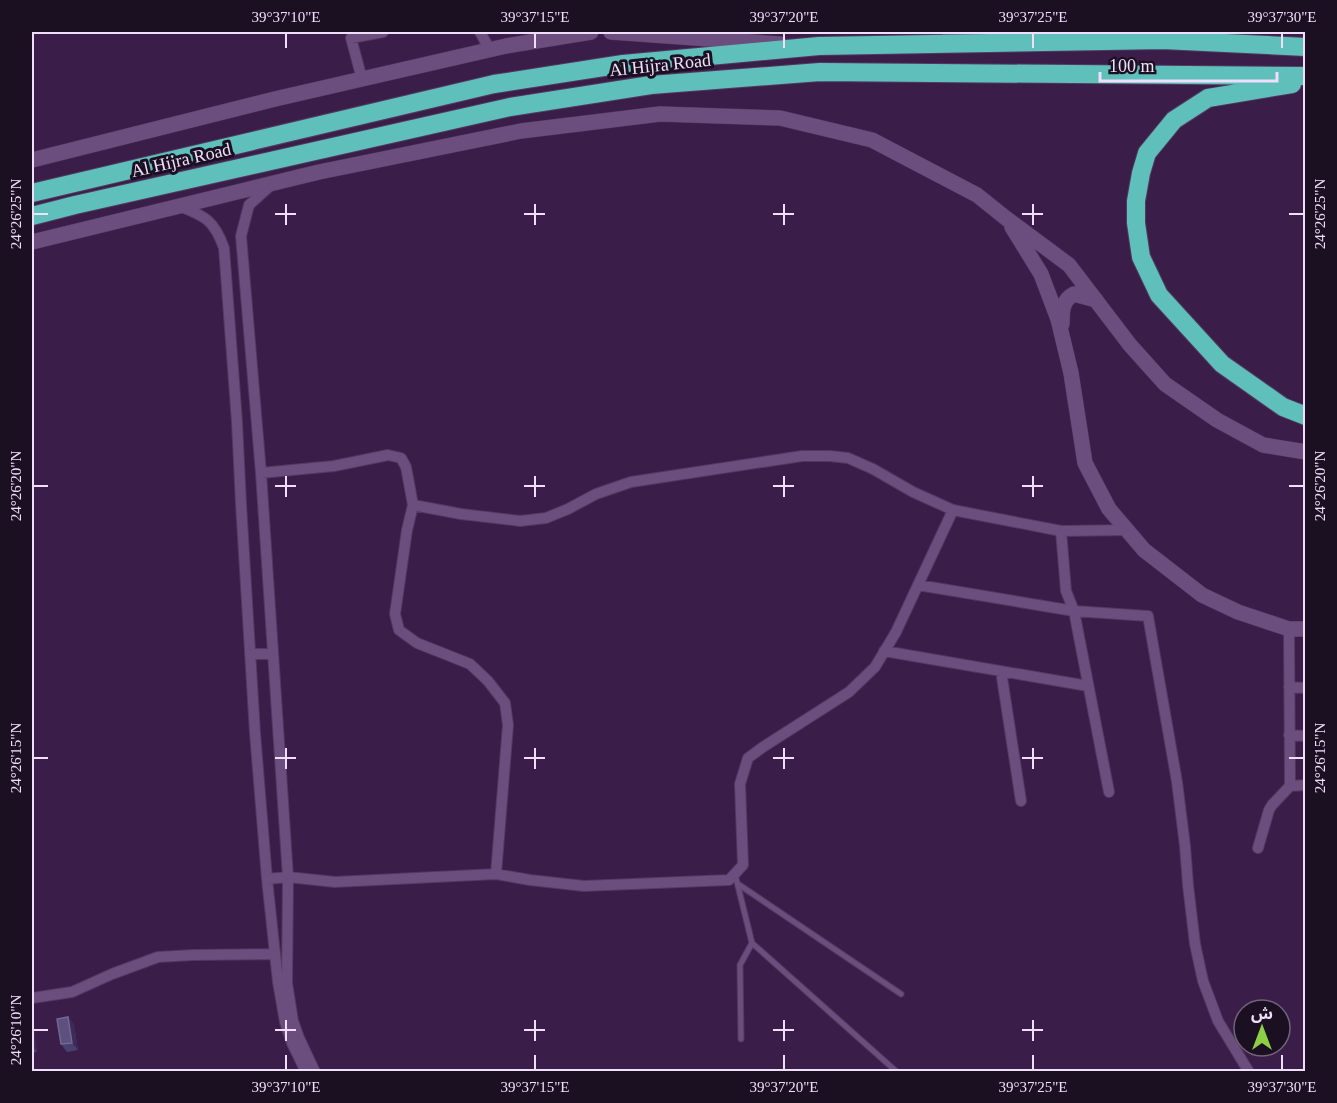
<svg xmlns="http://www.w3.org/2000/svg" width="1337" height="1103" viewBox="0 0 1337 1103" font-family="'Times New Roman','Noto Sans Arabic',serif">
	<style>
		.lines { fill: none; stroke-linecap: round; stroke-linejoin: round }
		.lane-casing { stroke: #52395f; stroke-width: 7 }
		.street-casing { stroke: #52395f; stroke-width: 12 }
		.secondary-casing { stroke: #52395f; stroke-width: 16 }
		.highway-casing { stroke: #52395f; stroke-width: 20 }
		.lane { stroke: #6c4e7e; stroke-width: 5 }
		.street { stroke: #6c4e7e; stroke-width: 10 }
		.secondary { stroke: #6c4e7e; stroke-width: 15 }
		.highway { stroke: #5ebfbb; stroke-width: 18 }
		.wall { fill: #4a406f }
		.shaded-wall { fill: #3c2b59 }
		.building { fill: #5c517e; stroke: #736791; stroke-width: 1.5 }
		.ticks { fill: none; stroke: #efdffb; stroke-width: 2 }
		.labels { text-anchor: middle; stroke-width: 6; stroke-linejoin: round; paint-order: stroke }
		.street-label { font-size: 18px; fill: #efdffb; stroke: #1b0f22 }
		.neatline { fill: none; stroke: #efdffb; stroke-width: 2 }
		.ticks-label { font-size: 15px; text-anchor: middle; fill: #efdffb }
	</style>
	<rect width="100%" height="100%" fill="#3a1e49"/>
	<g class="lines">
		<defs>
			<path id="lane" d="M735,874L752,943L897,1072
				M738,884L901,994
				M741,1039L740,965L752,943"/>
			<path id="street" d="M480,32L490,50
				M362,79L351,38L383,32
				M270,186L249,205L241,236L261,473L288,877L287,983L293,1021L299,1038L315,1072
				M179,206C205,216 214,220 224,248L237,422L241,504L255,733L267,879L278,982L285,1022L292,1043L306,1072
				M261,473L334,466L388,455L401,458L406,467L413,505L407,530L395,614L399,630L417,643L470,664L488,681L505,703L508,725L496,874
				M413,505L461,514L520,521L546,518L568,509L596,494L631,482L802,456H830L848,458L873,469L913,492L953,510L1061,531L1127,530
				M1061,531L1066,591L1074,611L1109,792
				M918,585L1074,611L1148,616L1177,782L1185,846L1188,885L1195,944L1203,981L1218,1021L1249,1072
				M884,651L1088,686
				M250,654H273
				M1001,671L1021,801
				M1289,687L1306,688
				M1289,735L1306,736
				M1290,786L1306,785
				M1258,848L1269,810L1272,805L1290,786L1289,629
				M267,879L288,877L335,882L496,874L530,880L584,886L729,880L743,865L740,784L748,758L763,747L849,692L875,667L896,632L953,510
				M32,998L72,992L112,974L158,957L193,955L275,954"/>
			<path id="secondary" d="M611,32L780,44
				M949,38L985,32
				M32,160L275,99L362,79L506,46L591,32
				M1012,227L1041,274L1058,319L1071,373L1085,463L1109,509L1144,550L1202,595L1238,612L1289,629H1306
				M32,242L319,172L521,131L660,114L780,118L872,140L977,195L1007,219L1069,265L1130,345L1165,384L1217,420L1263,445L1306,452
				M1062,324C1062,312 1062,300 1074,294L1096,300"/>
			<path id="highway" d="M1292,84L1208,98L1174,120L1147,153L1141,173L1136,201V223L1141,257L1159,295L1222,364L1283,407L1306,416
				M32,193L494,84L623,64L819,46L1163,40L1306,47
				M32,216L75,205L510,107L651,85L820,72L1306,76"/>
		</defs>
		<use href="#lane" class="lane-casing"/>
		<use href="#street" class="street-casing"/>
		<use href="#secondary" class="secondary-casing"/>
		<use href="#highway" class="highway-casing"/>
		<use href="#lane" class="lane"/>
		<use href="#street" class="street"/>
		<use href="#secondary" class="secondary"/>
		<use href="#highway" class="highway"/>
	</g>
	<path class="wall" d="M68,1017L74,1025L78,1050L67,1052L61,1044Z
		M32,1028L34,1031L37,1052L32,1053Z"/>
	<path class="shaded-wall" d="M32,315L34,319L32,363Z
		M68,1017L74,1025L78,1050L72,1043Z
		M32,1028L34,1031L37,1052L32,1045Z"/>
	<path class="building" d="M68,1017L72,1043L61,1044L57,1019Z"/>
	<path class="ticks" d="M286,33V48M535,33V48M784,33V48M1033,33V48M1282,33V48M286,204V225M535,204V225M784,204V225M1033,204V225M33,214H48M275,214H296M524,214H545M773,214H794M1022,214H1043M1289,214H1304M286,476V497M535,476V497M784,476V497M1033,476V497M33,486H48M275,486H296M524,486H545M773,486H794M1022,486H1043M1289,486H1304M286,748V769M535,748V769M784,748V769M1033,748V769M33,758H48M275,758H296M524,758H545M773,758H794M1022,758H1043M1289,758H1304M286,1020V1041M535,1020V1041M784,1020V1041M1033,1020V1041M33,1030H48M275,1030H296M524,1030H545M773,1030H794M1022,1030H1043M286,1055V1070M535,1055V1070M784,1055V1070M1033,1055V1070M1282,1055V1070"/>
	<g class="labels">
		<g class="street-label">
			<text transform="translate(660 65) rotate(-6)" y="6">Al Hijra Road</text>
			<text transform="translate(181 160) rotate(-13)" y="6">Al Hijra Road</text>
		</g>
	</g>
	<rect width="1337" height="1103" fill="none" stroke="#1b0f22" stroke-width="66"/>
	<g transform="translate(1262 1028)"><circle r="28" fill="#1b0f22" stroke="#706279" stroke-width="1.5"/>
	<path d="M0-4.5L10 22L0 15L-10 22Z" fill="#8cce45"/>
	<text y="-9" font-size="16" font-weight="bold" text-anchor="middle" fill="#efdffb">ش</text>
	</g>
	<path d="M1100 72v9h177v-9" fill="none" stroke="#efdffb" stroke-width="3"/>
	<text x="1109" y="72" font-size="18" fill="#efdffb" stroke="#1b0f22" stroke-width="4.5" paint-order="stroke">100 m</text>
	<rect x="33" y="33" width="1271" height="1037" class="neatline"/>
	<g class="ticks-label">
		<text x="286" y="22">39°37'10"E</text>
		<text x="535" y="22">39°37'15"E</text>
		<text x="784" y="22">39°37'20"E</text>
		<text x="1033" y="22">39°37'25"E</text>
		<text x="1282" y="22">39°37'30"E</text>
		<text transform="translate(16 214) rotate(-90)" y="5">24°26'25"N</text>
		<text transform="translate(1320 214) rotate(-90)" y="5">24°26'25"N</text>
		<text transform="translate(16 486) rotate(-90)" y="5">24°26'20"N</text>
		<text transform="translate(1320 486) rotate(-90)" y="5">24°26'20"N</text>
		<text transform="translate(16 758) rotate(-90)" y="5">24°26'15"N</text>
		<text transform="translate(1320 758) rotate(-90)" y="5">24°26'15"N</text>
		<text transform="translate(16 1030) rotate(-90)" y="5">24°26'10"N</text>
		<text x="286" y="1092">39°37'10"E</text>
		<text x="535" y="1092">39°37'15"E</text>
		<text x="784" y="1092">39°37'20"E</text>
		<text x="1033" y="1092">39°37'25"E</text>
		<text x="1282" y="1092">39°37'30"E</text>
	</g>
</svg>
